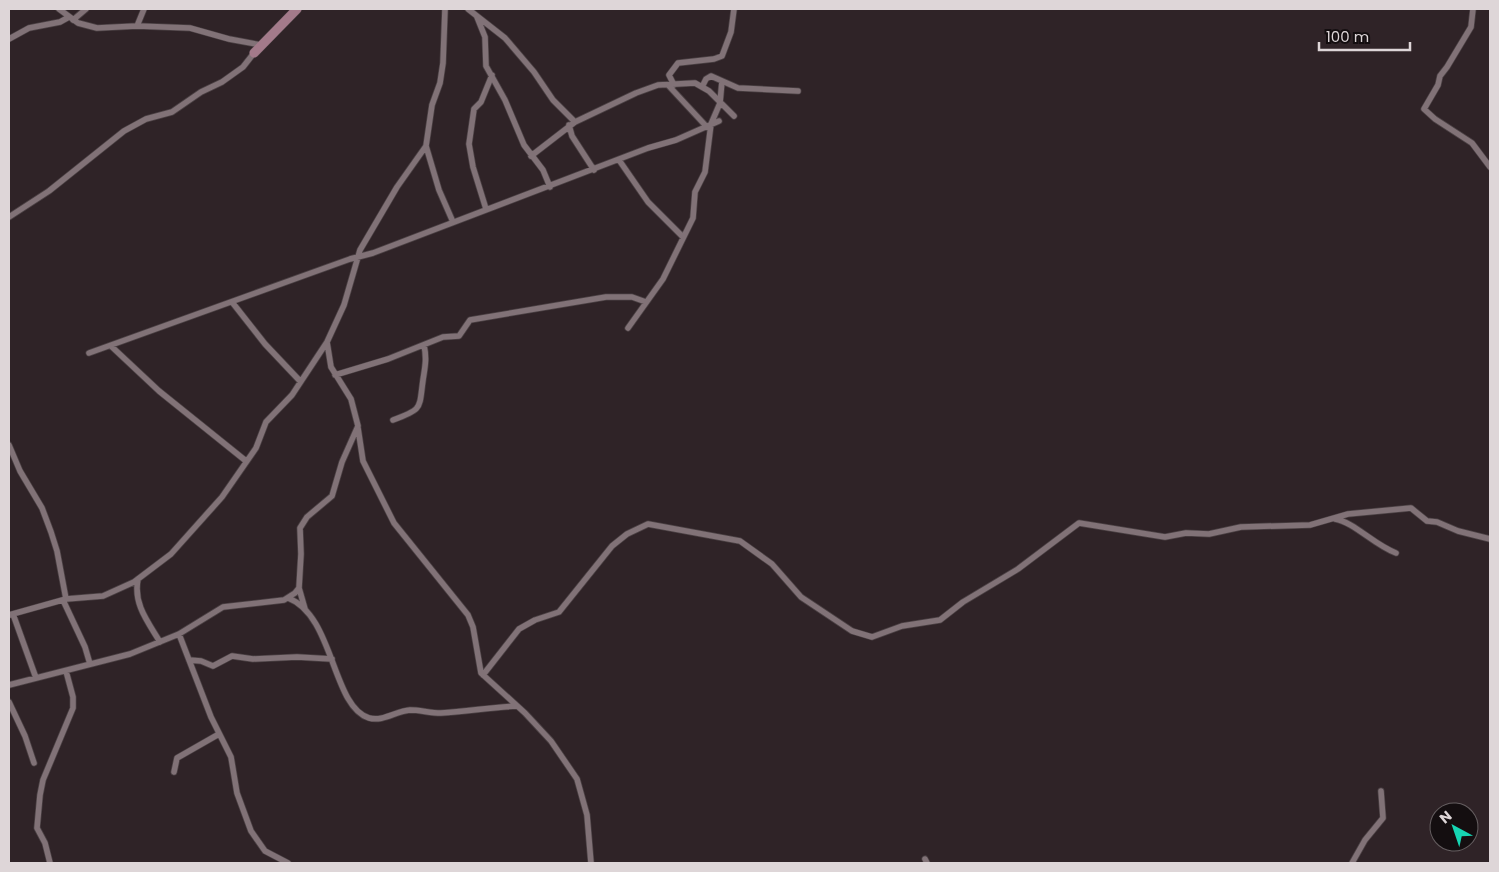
<svg xmlns="http://www.w3.org/2000/svg" width="1499" height="872" viewBox="0 0 1499 872" font-family="Poppins,sans-serif">
	<style>
		.lines { fill: none; stroke-linecap: round; stroke-linejoin: round }
		.street-casing { stroke: #4b4144; stroke-width: 7 }
		.secondary-casing { stroke: #4b4144; stroke-width: 10 }
		.street { stroke: #817277; stroke-width: 5.5 }
		.secondary { stroke: #a37a8a; stroke-width: 9 }
	</style>
	<rect width="100%" height="100%" fill="#2f2327"/>
	<g class="lines">
		<defs>
			<path id="street" d="M59,9L78,23L97,28L137,26L190,28L229,39L261,45
				M468,9L505,38L534,72L553,100L575,122
				M1473,9L1471,27L1447,67L1440,76L1438,85L1424,109L1435,119L1472,143L1490,167
				M477,17L485,37L486,66L505,100L524,145L543,170L550,187
				M73,20L86,9
				M137,26L144,9
				M9,39L29,28L60,22L69,17
				M668,85L706,126
				M674,85L669,75L678,63L714,59L722,56L731,32L734,9
				M702,87L706,79L711,76L738,88L798,91
				M569,125L572,136L594,170
				M426,146L439,190L453,222
				M531,156L575,122L636,93L658,85L695,83L709,91L734,116
				M619,160L648,202L683,237
				M486,209L473,167L469,144L474,109L481,102L492,75
				M9,217L49,191L124,131L146,119L172,112L201,92L222,82L243,67L254,53
				M232,302L265,344L300,381
				M628,328L663,279L693,218L695,192L705,172L711,124L720,103L722,81
				M111,346L159,391L246,461
				M89,353L350,259L373,253L648,148L676,140L719,121
				M335,375L388,359L443,337L459,336L470,320L606,297H632L646,302
				M393,420C423,409 419,409 423,380C425,367 427,359 424,345
				M358,428L363,461L394,523L468,615L473,627L481,673L525,713L551,741L577,779L587,815L591,863
				M9,445L20,471L42,508L51,532L57,551L66,599
				M1335,519C1354,522 1374,545 1396,553
				M138,579C133,604 148,622 160,642
				M299,588L305,609
				M288,598C334,615 332,707 369,718C383,722 396,711 410,710C420,710 430,713 441,713C466,712 491,707 517,706
				M63,600L85,647L90,664
				M13,614L36,678
				M9,615L66,599L103,596L134,582L171,554L222,497L256,448L266,422L292,395L327,342L344,305L360,250L397,187L426,146L432,105L440,83L443,63L445,9
				M179,634L211,717L231,757L237,793L251,831L265,851L288,863
				M189,660L201,661L213,666L232,656L253,659L297,657L332,659
				M483,675L519,629L535,620L559,612L612,546L627,534L648,524L740,541L772,564L801,597L852,631L872,637L902,626L940,620L963,602L1018,569L1079,523L1165,537L1186,533L1209,534L1241,527L1310,525L1348,514L1411,508L1427,521L1437,522L1458,531L1490,539
				M9,685L130,654L179,634L223,607L284,600L295,593L299,588L301,554L300,528L307,517L332,496L342,462L358,426L351,399L331,367L327,342
				M9,702L25,736L34,763
				M174,772L177,758L219,734
				M925,859L927,863
				M50,863L45,843L37,828L40,795L43,780L73,708V697L66,671
				M1352,863L1365,840L1383,818L1381,791"/>
			<path id="secondary" d="M254,53L297,9"/>
		</defs>
		<use href="#street" class="street-casing"/>
		<use href="#secondary" class="secondary-casing"/>
		<use href="#street" class="street"/>
		<use href="#secondary" class="secondary"/>
	</g>
	<rect width="1499" height="872" fill="none" stroke="#ded6d8" stroke-width="20"/>
	<g transform="translate(1454 827) rotate(320)"><circle r="24" fill="#140e10" stroke="#655e60"/>
	<path d="M0-4L9 19L0 12L-9 19Z" fill="#16d5b3"/>
	<text y="-8" font-size="14" font-weight="bold" text-anchor="middle" fill="#ded6d8">N</text>
	</g>
	<path d="M1319 42v8h91v-8" fill="none" stroke="#ded6d8" stroke-width="2.5"/>
	<text x="1326" y="42" font-size="15" fill="#ded6d8" stroke="#140e10" stroke-width="4" paint-order="stroke">100 m</text>
</svg>
